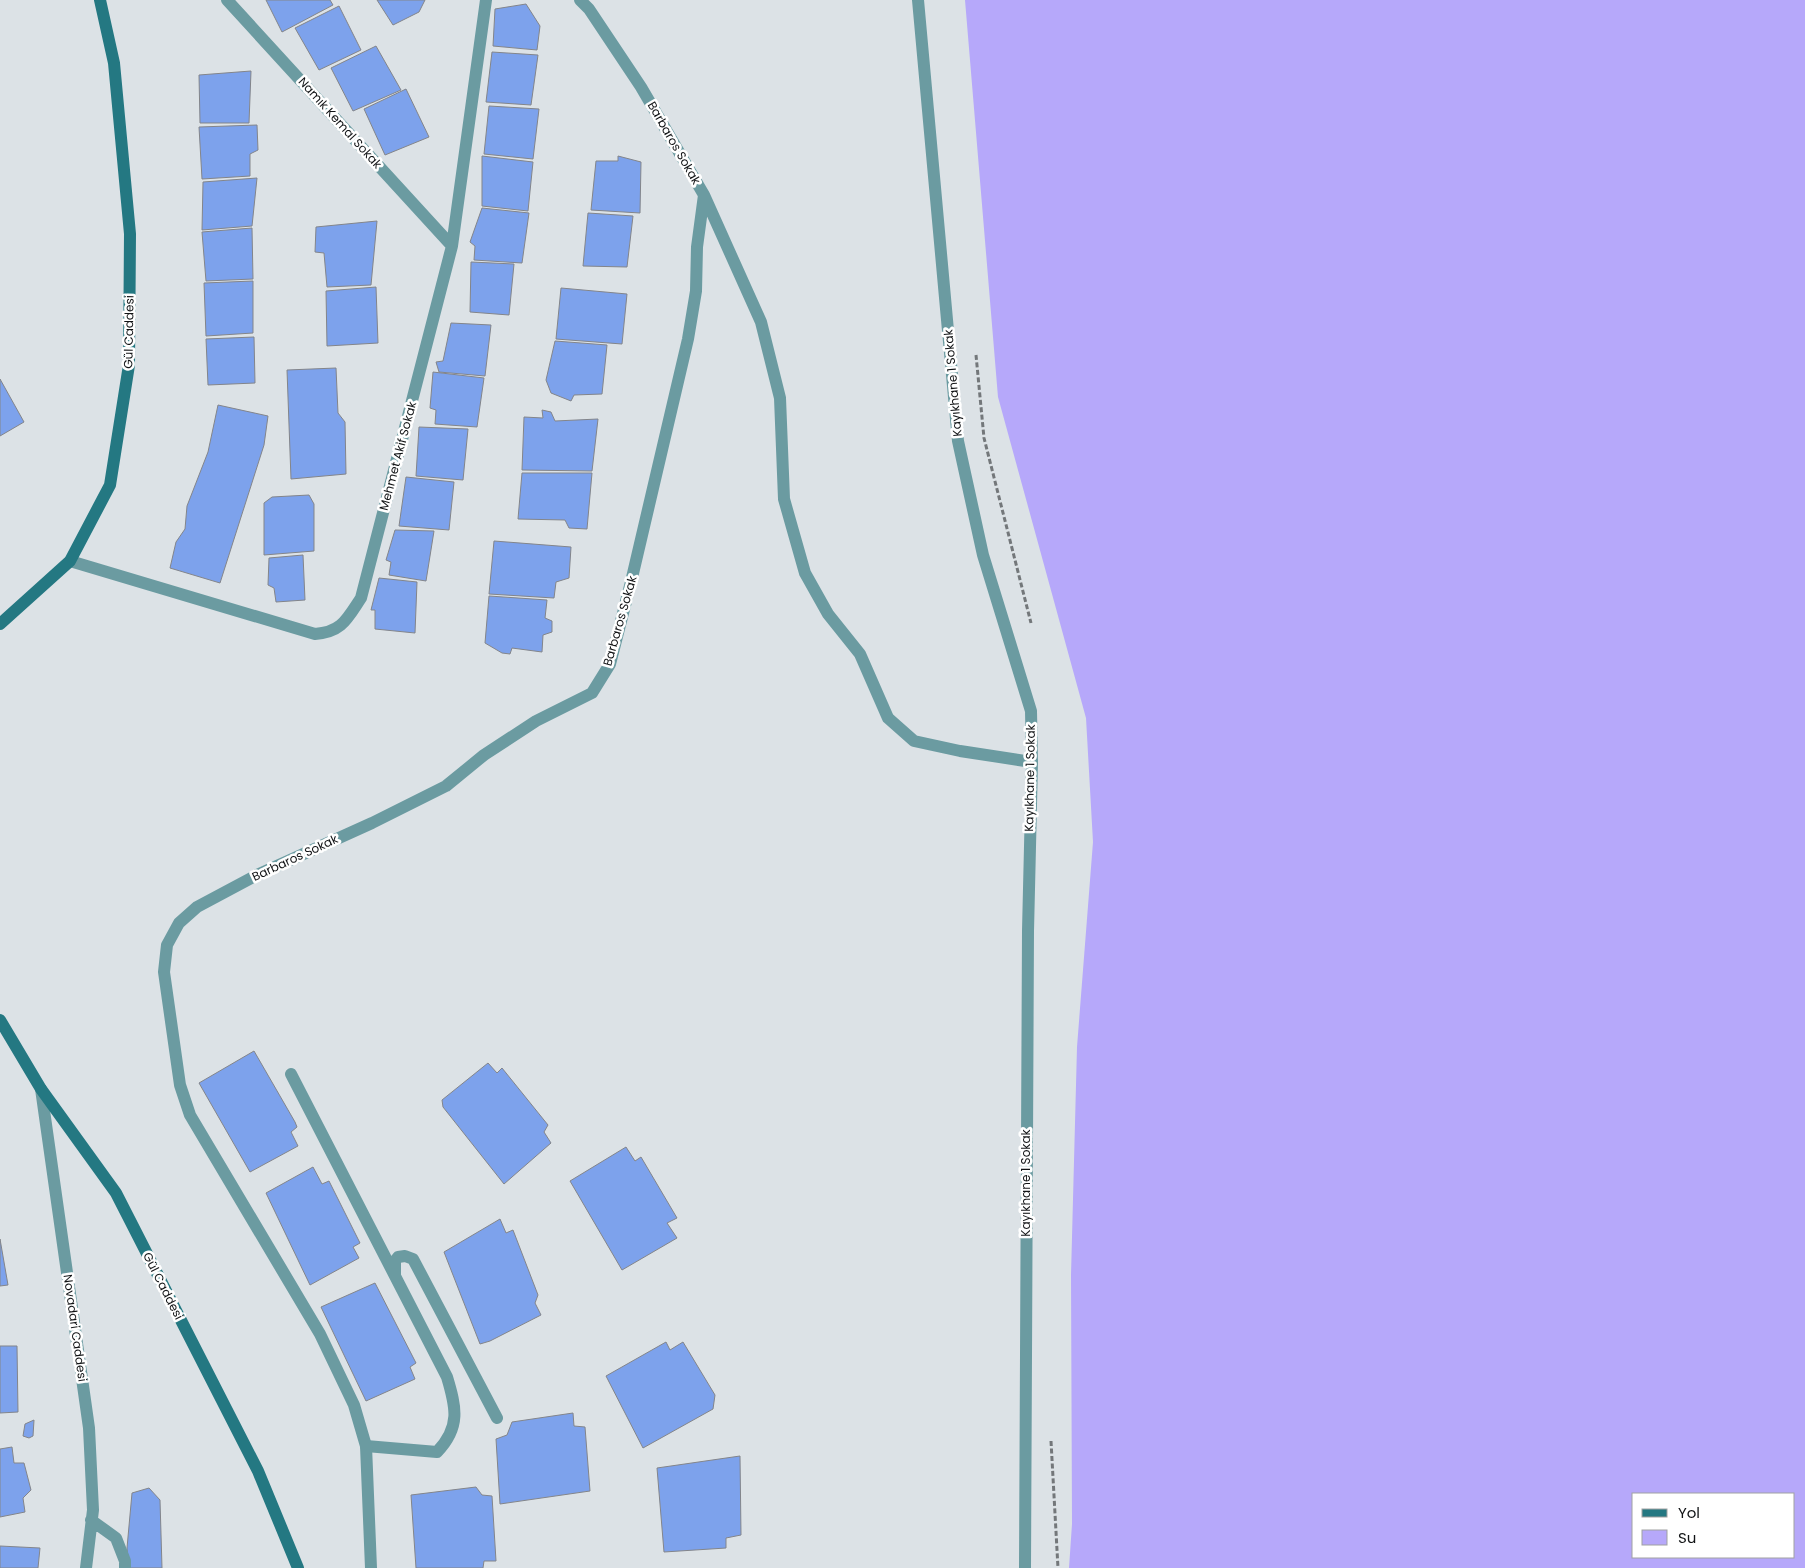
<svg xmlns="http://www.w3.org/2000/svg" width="1805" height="1568" viewBox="0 0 1805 1568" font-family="Poppins,sans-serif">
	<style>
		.water { fill: #b6a8fa; fill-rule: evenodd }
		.building { fill: #7da2ec; stroke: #83858a }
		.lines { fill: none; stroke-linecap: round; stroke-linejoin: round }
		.path { stroke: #73777a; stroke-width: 3; stroke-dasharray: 5 2.5; stroke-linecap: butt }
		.service { stroke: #6b9ba1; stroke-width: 12 }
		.minor { stroke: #6b9ba1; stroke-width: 12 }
		.tertiary { stroke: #6b9ba1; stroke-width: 12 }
		.secondary { stroke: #247882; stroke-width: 12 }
		.labels { text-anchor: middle; stroke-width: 5; stroke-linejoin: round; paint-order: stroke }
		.street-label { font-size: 12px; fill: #111315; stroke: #fff }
	</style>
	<rect width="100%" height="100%" fill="#dce2e6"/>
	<path class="water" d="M965,0H1805V1568H1069L1072,1524L1071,1275L1077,1047L1093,842L1086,718L998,397ZM1634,1494H1794V1557H1634Z"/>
	<path class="building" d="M266,0H330L333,5L282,32Z
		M377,0H425L419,12L393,25Z
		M526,4L540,26L537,50L493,46L495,9Z
		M339,6L361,50L319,70L295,28Z
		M376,46L401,90L353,111L331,68Z
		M492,52L538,55L531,105L486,102Z
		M251,71L249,123H200L199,75Z
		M406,89L429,137L385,155L364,109Z
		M489,106L539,109L533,159L484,154Z
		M257,125L258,150L250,154V176L202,179L199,127Z
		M482,156L533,162L528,211L482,206Z
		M618,156L641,162L640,213L591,210L596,161H618Z
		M257,178L252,226L202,230L203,182Z
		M482,208L529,213L522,263L474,260L475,246L470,242Z
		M588,213L633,216L627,267L583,266Z
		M377,221L371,285L327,287L324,253L315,252L316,227Z
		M252,228L253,279L206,281L202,232Z
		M471,262L514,264L509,315L470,312Z
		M253,281V333L206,336L204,283Z
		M376,287L378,343L327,346L326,291Z
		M561,288L627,294L622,344L556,339Z
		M451,323L491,325L485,376L439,372L436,362L443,361Z
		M254,337L255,383L208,385L206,339Z
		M555,341L607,345L602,394L574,395L571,401L551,393L546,380Z
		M336,368L338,413L345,422L346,474L291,479L287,370Z
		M433,372L484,378L477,427L435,424L436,410L430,408Z
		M0,379L24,422L0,436Z
		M218,405L268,416L264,445L220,583L170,568L176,542L185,529L187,506L208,452Z
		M542,410L551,412L555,421L598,419L592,471L522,470L524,417L543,418Z
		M419,427L468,429L463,480L416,476Z
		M522,473H592L587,529L569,528L565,520L518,519Z
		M406,477L454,482L449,530L399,526Z
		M309,495L314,504V551L264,555V503L272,497Z
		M395,530L434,531L426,581L389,575L391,562L386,560Z
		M494,541L571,547L569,578L556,582L554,598L489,594Z
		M303,555L305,600L276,602L274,588L268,585L269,558Z
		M379,578L417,582L415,633L375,629V610H371Z
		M489,596L547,600L545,618L552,621V632L543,635L542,652L512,648L510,654L502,653L485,643Z
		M254,1051L295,1122L297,1127L291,1132L298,1146L250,1172L199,1083Z
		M488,1063L497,1073L502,1068L548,1125L544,1132L551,1143L504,1184L443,1107L442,1100Z
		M626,1147L635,1161L641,1157L677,1218L667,1223L677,1238L622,1270L570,1181Z
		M313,1167L322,1184L329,1181L360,1243L353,1247L359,1258L310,1285L266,1193Z
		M500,1219L506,1233L513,1230L538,1295L535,1303L541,1315L490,1341L480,1344L444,1252Z
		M0,1239L8,1285L0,1286Z
		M375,1283L416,1363L410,1367L415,1379L366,1401L321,1307Z
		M666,1342L670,1350L683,1342L715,1395L713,1409L643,1448L606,1376Z
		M0,1346H17L18,1412L0,1413Z
		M573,1413L574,1426L585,1427L590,1491L500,1504L496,1439L507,1435L512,1422Z
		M34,1420L33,1436L29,1438L23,1436L25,1424Z
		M12,1447L14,1463H24L31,1490L23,1498L25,1512L0,1517V1449Z
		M740,1456L741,1535L726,1538V1548L664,1552L657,1468Z
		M476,1487L482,1495L492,1496L496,1561H484L483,1568H416L411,1495Z
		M149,1488L160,1500L162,1568H129L127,1548L132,1493Z
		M0,1546L40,1548L38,1568H0Z"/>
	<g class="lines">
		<path class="path" d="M976,355L984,438L1031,623
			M1051,1441L1058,1568"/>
		<path class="service" d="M291,1074L447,1377C456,1407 461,1427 437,1452L366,1446
			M395,1275V1261L398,1257L405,1256L413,1259L497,1418"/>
		<path class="minor" d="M227,0L452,246
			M704,195L761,322L780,398L784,499L805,573L828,614L860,654L888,718L914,741L960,751L1032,762
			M70,561L315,634C342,632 347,619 361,598L452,246L486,0
			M41,1089L89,1428L93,1510L86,1568
			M91,1520L116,1538L125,1561V1568
			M371,1568L366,1446L354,1405L320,1334L190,1115L180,1085L164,972L167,945L179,923L197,907L257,875L372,823L446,786L484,755L536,721L592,693L610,664L631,582L688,339L696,291L697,247L704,195L641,87L589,9L580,0"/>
		<path class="tertiary" d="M918,0L958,441L983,555L1031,711L1032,762L1028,931L1025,1568"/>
		<path class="secondary" d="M0,624L70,561L110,485L129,365L130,234L114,63L100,0
			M0,1020L41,1089L116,1193L258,1471L298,1568"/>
	</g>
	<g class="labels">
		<g class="street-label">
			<text transform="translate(340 123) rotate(48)" y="4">Namık Kemal Sokak</text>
			<text transform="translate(674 143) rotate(60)" y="4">Barbaros Sokak</text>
			<text transform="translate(129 332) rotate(-89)" y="4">Gül Caddesi</text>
			<text transform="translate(953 383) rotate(-95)" y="4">Kayıkhane 1 Sokak</text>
			<text transform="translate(398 456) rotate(-75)" y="4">Mehmet Akif Sokak</text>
			<text transform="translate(620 621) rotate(-74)" y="4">Barbaros Sokak</text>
			<text transform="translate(1030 778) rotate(-89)" y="4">Kayıkhane 1 Sokak</text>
			<text transform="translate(295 858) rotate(-25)" y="4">Barbaros Sokak</text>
			<text transform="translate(1026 1183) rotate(-90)" y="4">Kayıkhane 1 Sokak</text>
			<text transform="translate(163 1286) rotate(63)" y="4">Gül Caddesi</text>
			<text transform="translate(75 1328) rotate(82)" y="4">Novadari Caddesi</text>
		</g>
	</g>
	<rect x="1632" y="1493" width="162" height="65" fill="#ffffff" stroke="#a0a1a1"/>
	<rect x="1642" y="1509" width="25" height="8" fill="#247882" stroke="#a0a1a1"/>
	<text x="1678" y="1518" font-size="15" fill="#111315">Yol</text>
	<rect x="1642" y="1530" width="25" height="15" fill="#b6a8fa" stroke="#a0a1a1"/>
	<text x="1678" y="1543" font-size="15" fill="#111315">Su</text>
</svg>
